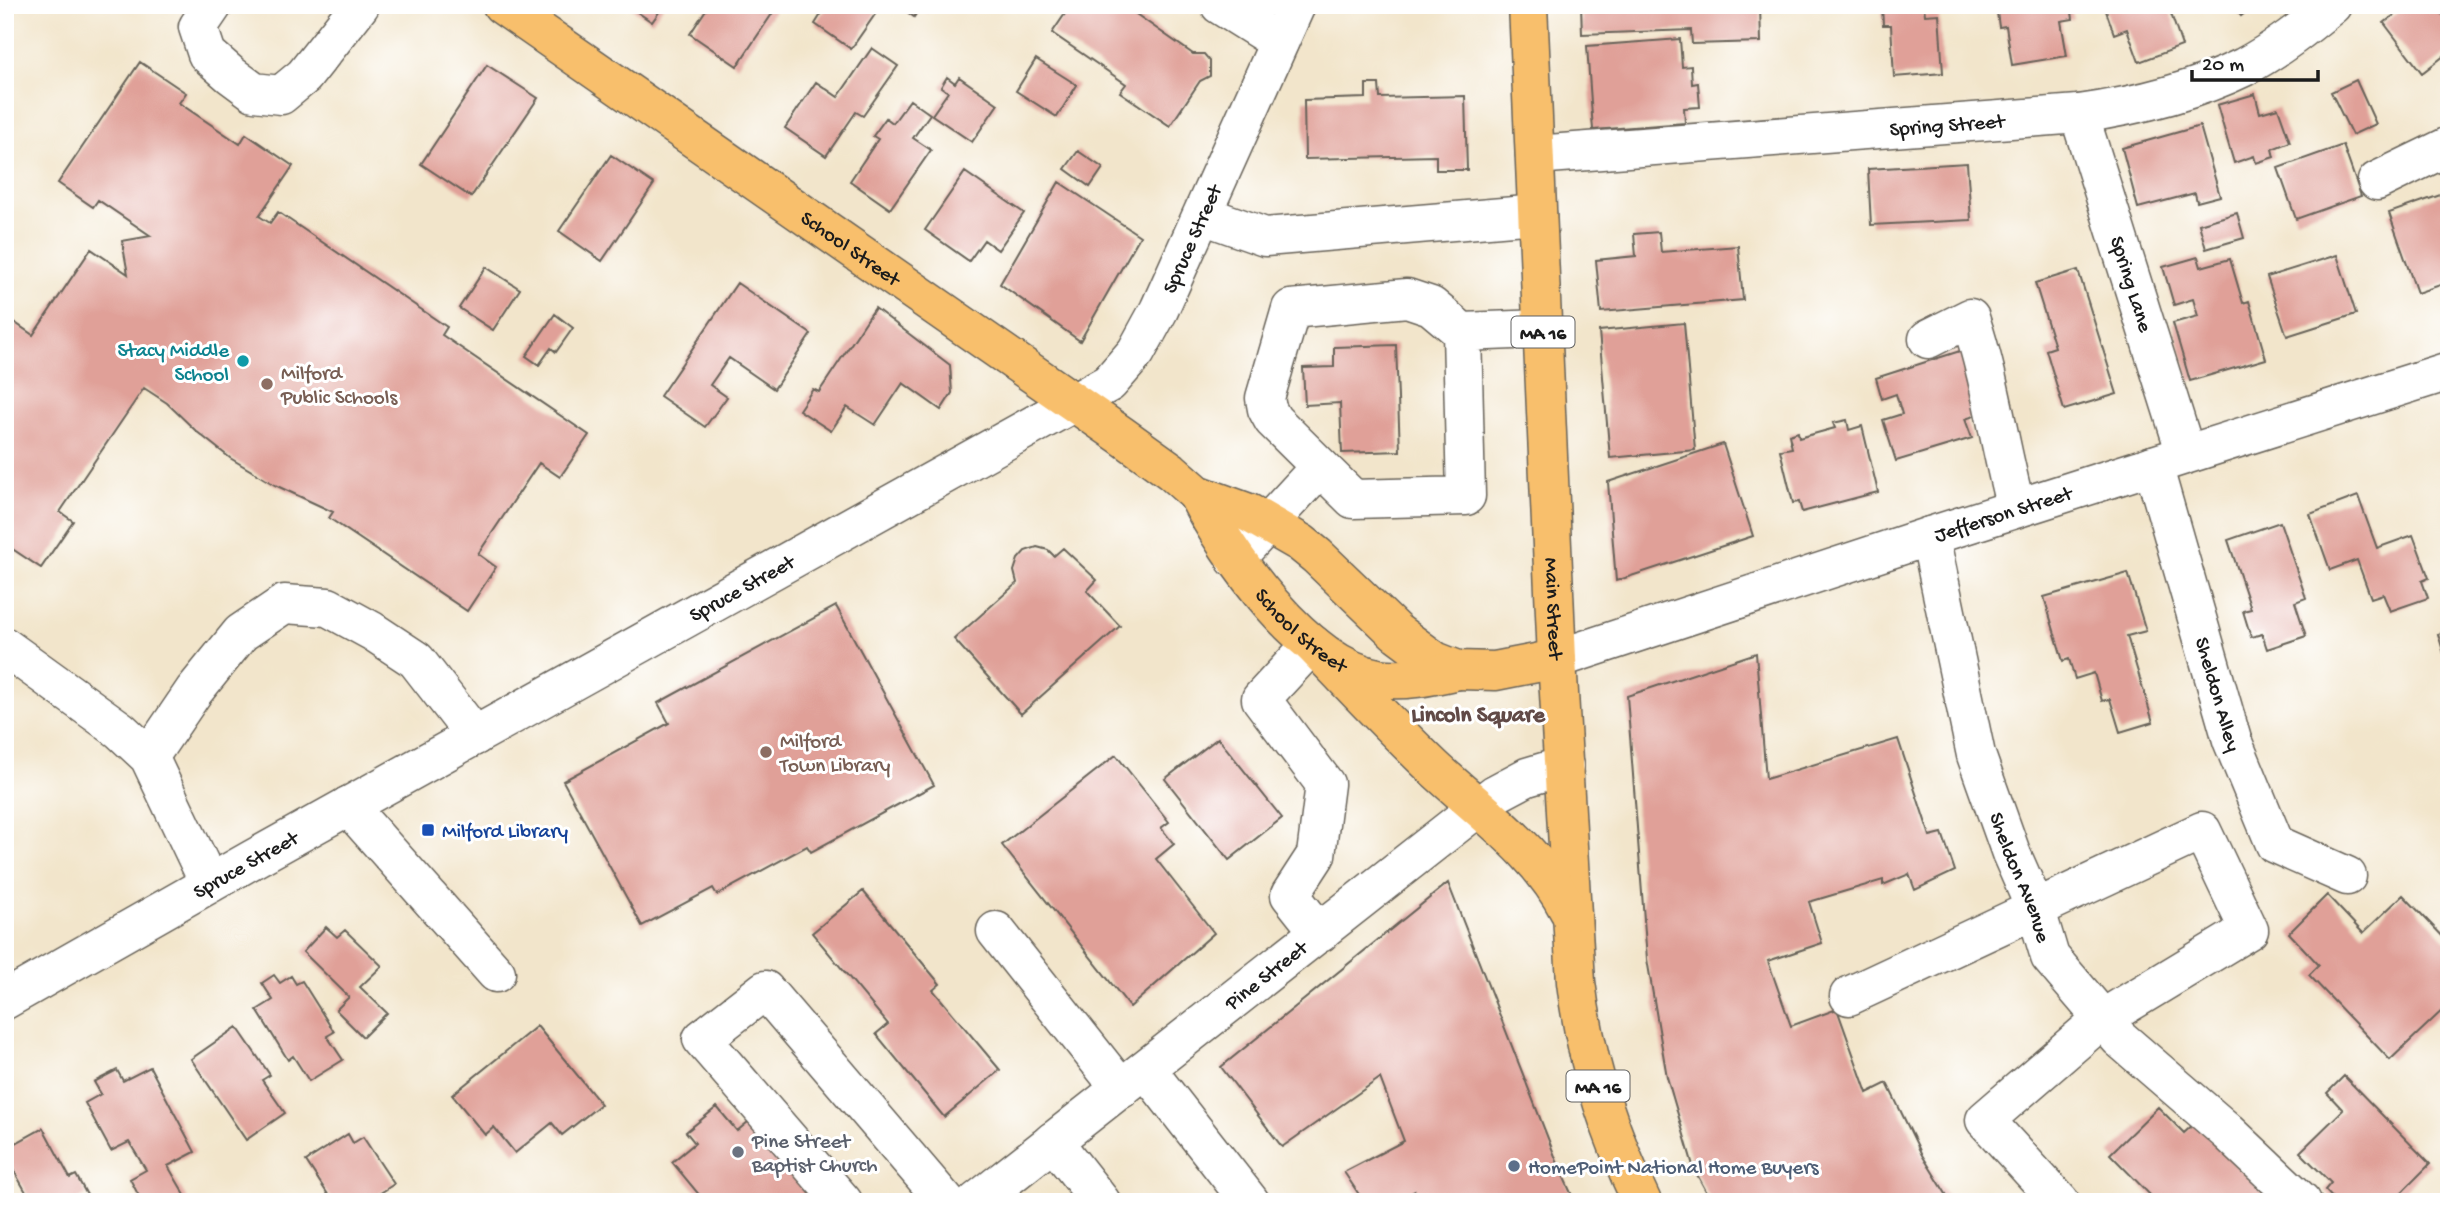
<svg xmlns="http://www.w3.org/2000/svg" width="2454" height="1207" viewBox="0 0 2454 1207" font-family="'Gochi Hand',sans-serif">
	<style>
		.building { fill: #e0a098 }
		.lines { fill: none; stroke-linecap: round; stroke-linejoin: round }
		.minor-casing { stroke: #676259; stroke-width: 41 }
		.major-casing { stroke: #676259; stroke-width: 41 }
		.minor { stroke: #fff; stroke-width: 38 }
		.major { stroke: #f8bf6c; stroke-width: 38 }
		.culture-dot { fill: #0f9aa8; stroke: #fff; stroke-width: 2.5 }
		.education-dot { fill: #8d6e63; stroke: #fff; stroke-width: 2.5 }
		.transit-dot { fill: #1a4fb4; stroke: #fff; stroke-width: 2.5 }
		.worship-dot { fill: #6b7280; stroke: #fff; stroke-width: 2.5 }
		.service-dot { fill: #5c6f8a; stroke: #fff; stroke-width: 2.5 }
		.labels { text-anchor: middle; stroke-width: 6; stroke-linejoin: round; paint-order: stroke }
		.shield { fill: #fff; stroke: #606060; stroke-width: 2 }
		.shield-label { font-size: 19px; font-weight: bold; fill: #1c1c1c }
		.street-label { font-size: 21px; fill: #1c1c1c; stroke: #fff }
		.culture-label { font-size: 21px; fill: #0d838f; stroke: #fff; text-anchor: end }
		.education-label { font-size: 21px; fill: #785e54; stroke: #fff; text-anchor: start }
		.transit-label { font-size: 21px; fill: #164399; stroke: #fff; text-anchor: start }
		.worship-label { font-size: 21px; fill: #5b616d; stroke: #fff; text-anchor: start }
		.service-label { font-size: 21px; fill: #4e5e75; stroke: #fff; text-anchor: start }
		.neighbourhood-label { font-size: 23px; font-weight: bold; fill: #614a47; stroke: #fff }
	</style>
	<rect width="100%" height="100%" fill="#fff"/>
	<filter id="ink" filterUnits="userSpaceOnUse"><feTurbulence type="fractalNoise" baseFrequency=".0143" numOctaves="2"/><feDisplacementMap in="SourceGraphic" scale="14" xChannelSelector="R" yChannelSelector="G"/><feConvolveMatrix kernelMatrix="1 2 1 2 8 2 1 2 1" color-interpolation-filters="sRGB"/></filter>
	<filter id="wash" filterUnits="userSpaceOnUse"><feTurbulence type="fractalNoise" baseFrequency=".00686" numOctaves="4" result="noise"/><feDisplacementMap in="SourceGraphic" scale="28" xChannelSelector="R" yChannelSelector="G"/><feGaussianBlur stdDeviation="1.57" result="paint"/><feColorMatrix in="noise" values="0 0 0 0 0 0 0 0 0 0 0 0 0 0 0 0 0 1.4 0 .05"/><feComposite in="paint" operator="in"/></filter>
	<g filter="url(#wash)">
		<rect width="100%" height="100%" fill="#f2e5cb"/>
		<g id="blocks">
			<path class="building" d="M627,5H664L652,22Z
				M709,5H778L737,66L690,34Z
				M827,5H865L876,13L851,49L815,24Z
				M886,5H933L928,13L920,8L914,17L899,6L895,11Z
				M1071,5H1123L1193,54H1204L1210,61V76L1200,81L1170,126L1120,92L1126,84L1052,33Z
				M1581,5H1760L1761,42L1692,44L1691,30L1582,34Z
				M1882,5H1924L1925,15L1939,14L1943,73L1894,77L1891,25H1883Z
				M1996,5H2071L2073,19L2061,21L2067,56L2012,65L2006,26L1999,27Z
				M2104,5H2168L2182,46L2139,62L2127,29L2114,34Z
				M2232,5H2255L2241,16Z
				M2407,5H2435L2449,23V52L2422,73L2384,23Z
				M1680,39L1682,67L1691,66L1692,84L1698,83L1700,107L1684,108L1685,123L1593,130L1587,46Z
				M872,48L898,66L863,116L856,112L826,156L785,128L816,82L838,97Z
				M1036,59L1077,85L1057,117L1016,91Z
				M140,62L186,93L179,103L240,144L246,134L293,166L259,216L270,223L278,212L447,327L442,335L589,435L560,477L539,463L478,554L496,567L467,611L329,518L333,512L275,485L230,458L196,431L167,403L144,388L60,512L73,521L41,568L5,544V316L33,335L91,249L128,274L122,241L151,236L98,200L93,207L58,183Z
				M487,65L538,98L471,197L421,164Z
				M947,77L955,83L959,77L998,104L972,142L932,115L948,92L941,87Z
				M2356,80L2376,124L2352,135L2331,92Z
				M1366,84H1379L1380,98L1465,96L1467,170H1436V156L1305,159L1304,100L1366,98Z
				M2255,94L2260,113L2278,108L2290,142L2272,149L2274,157L2256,163L2254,156L2234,163L2217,105Z
				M910,100L930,114L913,138L931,150L890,209L850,181L878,139L873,136L886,118L893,123Z
				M2200,126L2220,196L2197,202L2195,193L2138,208L2122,148Z
				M2343,145L2361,196L2296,219L2278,168Z
				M1078,151L1103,168L1090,187L1065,169Z
				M611,155L654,184L602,261L559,231Z
				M1967,163L1971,220L1871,225L1868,169Z
				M965,172L1024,213L998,250L984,240L969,261L925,230Z
				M1059,182L1140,236L1080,341L1000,284Z
				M2449,192V282L2417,293L2389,213Z
				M2237,213L2244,238L2206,249L2199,224Z
				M1659,232L1661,252L1738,246L1743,300L1601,312L1596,260L1636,256L1634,234Z
				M2337,255L2356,314L2287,336L2267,277Z
				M2198,257L2201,267L2230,259L2243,303L2249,301L2266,359L2190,381L2173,323L2198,316L2193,299L2174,305L2163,267Z
				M486,267L520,289L493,330L459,308Z
				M2078,270L2117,394L2064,410L2046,350L2055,347L2035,283Z
				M737,283L811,334L774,389L729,358L710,385L727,397L705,427L660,396Z
				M875,308L950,365L952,393L941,410L903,383L875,425L847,407L831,431L799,410L813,389L819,392Z
				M555,314L573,328L556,352L551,348L539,365L526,356Z
				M1684,323L1695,450L1610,458L1599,331Z
				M1396,345L1400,451L1342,453L1340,403L1305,405L1303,368L1334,367V347Z
				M1963,350L1977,396L1971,397L1977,415L1965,419L1972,438L1896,461L1883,420L1902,414L1896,394L1882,399L1876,378Z
				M1847,420L1849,430L1862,426L1878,492L1802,512L1799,502L1793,503L1780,450L1792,448L1789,435L1798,432L1799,438L1835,428L1833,423Z
				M1723,444L1753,536L1616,581L1608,482Z
				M2358,496L2377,548L2413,535L2429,578L2422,581L2428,598L2390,611L2383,594L2371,598L2357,560L2330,570L2310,514Z
				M2280,522L2306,598L2295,602L2306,636L2267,649L2262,634L2251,637L2243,611L2251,609L2228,540Z
				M1037,547L1048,550L1054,556L1063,548L1097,580L1087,591L1120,626L1021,714L954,639L1017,583L1014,571L1018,559L1025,551Z
				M2128,573L2146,631L2127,636L2153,722L2120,732L2110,699L2102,701L2094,673L2075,679L2069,659L2063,661L2044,597Z
				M836,606L934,785L811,852L807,846L717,895L713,888L642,926L563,781L669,723L658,703Z
				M2449,631V667H2448L2438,634Z
				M1756,653L1766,779L1898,739L1930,836L1942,833L1955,871L1915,890L1909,874L1883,885V880L1809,902L1822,943L1768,961L1791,1026L1837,1009L1867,1093L1887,1083L1922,1155L1951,1202H1712L1694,1169L1667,1077L1647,959L1627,696Z
				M1218,738L1282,818L1229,860L1165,779Z
				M1116,755L1169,822L1161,828L1174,844L1156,859L1214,933L1130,1007L1002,845Z
				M1448,883L1560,1169L1575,1202H1408L1417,1195L1415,1191L1396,1202H1364L1344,1172L1404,1141L1380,1078L1282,1147L1221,1067Z
				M863,891L940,984L933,990L1000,1070L944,1117L876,1034L888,1024L812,933Z
				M2327,895L2363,933L2403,895L2449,943V1004L2390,1060L2309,975L2319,965L2289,933Z
				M326,927L337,937L345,930L382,966L360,987L387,1013L363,1037L336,1010L349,997L303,952Z
				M274,975L280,983L291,976L296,984L302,981L334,1032L327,1036L343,1060L309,1081L293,1056L288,1060L257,1010L273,1000L262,983Z
				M537,1026L601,1104L562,1135L552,1123L515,1153L494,1127L485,1135L452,1095Z
				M237,1027L270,1075L262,1080L285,1113L246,1140L191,1059Z
				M150,1067L195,1152L168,1166L189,1202H142L130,1179L146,1170L129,1142L111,1151L85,1103L101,1094L94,1082L117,1070L123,1081Z
				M2344,1076L2430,1164L2392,1202H2336L2325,1190L2331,1183L2300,1152L2343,1110L2327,1093Z
				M717,1107L737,1131L759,1113L832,1202H705L672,1162L695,1143L686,1132Z
				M2158,1107L2184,1133L2195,1123L2273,1202H2157L2110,1154Z
				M43,1128L70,1178L76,1175L87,1195L75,1202H39L37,1198L31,1201L5,1155V1149Z
				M348,1134L353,1143L363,1137L394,1184L367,1202H333L306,1161Z"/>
		</g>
	</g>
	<g filter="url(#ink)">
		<use href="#blocks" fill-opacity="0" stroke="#676259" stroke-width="2"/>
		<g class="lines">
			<defs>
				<g id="minor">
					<path d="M213,5L198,27L207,54L231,75L254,92L281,95L304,76L360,5"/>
					<path d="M1220,5L1279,42"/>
					<path id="s1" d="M2079,114L2186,454"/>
					<path id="s2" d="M1535,155L2079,114C2135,106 2193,92 2244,67C2276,50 2304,28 2332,5"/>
					<path d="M2377,181L2449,146"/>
					<path d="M1203,215L1265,237L1537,214"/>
					<path d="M1462,332L1466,496L1353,499L1273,420L1267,409L1265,398L1291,309L1407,298L1431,306L1462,332L1543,329"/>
					<path d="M1928,339L1970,318C1991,380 1999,445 2016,508"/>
					<path id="s3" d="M2153,465L2232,740L2275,844L2347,876"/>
					<path id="s4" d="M1930,536L1976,755L2011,853L2036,910L2050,957L2119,1038L2228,1132L2302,1202"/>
					<path d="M1235,559L1320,467"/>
					<path d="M1312,644L1261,699L1325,784L1316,855L1290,895L1320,933"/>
					<path d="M5,647L120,730L149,757L209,883"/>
					<path id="s5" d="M1557,659L1930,536L2449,371"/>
					<path d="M149,757L194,691L241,633L284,604L328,607L372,631L416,660L475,736"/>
					<path d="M348,806L496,973"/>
					<path d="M996,931L1121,1089"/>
					<path d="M1849,996L2202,831L2249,930L2102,1019L1985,1120L2060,1202"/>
					<path id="s6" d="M5,1000L253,859L1109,383L1136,352L1159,310L1296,5"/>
					<path d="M1146,1069L1250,1202"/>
					<path d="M1053,1141L1101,1202"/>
					<path d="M843,1202L702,1039L765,990L946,1202"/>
					<path id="s7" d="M976,1202L1495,794L1527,777L1564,766"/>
				</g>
				<g id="major">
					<path id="s8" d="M502,5L1121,435L1171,471L1197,494L1249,513L1301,543L1317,556L1396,632L1435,661L1458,670L1495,671L1557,659"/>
					<path id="s9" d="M1528,5L1557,659L1576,982C1585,1058 1609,1133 1642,1202"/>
					<path id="s10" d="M1197,494C1228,556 1305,665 1378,678C1405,682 1431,676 1458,670"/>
					<path d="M1312,644C1352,685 1391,727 1433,767C1482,813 1538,850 1569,911"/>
				</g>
			</defs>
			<use href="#minor" class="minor-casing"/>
			<use href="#major" class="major-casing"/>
			<use href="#minor" class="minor"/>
			<use href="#major" class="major"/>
		</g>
	</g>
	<circle class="culture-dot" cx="243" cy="361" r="7"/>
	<g class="education-dot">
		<circle cx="267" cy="384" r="7"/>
		<circle cx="766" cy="752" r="7"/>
	</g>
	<rect class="transit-dot" x="421" y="823" width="14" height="14" rx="3.5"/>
	<circle class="worship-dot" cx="738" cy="1152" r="7"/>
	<circle class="service-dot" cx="1514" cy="1166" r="7"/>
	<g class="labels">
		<g class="shield">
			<rect x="1511.5" y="316.5" width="63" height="31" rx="5"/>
			<rect x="1566.5" y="1070.5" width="63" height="31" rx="5"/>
		</g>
		<g class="shield-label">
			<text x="1543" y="339">MA 16</text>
			<text x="1598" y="1093">MA 16</text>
		</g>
		<g class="street-label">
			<text dy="7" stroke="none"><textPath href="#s2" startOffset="413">Spring Street</textPath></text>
			<text dy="7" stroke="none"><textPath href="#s6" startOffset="1432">Spruce Street</textPath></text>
			<text dy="7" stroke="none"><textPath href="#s8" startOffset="425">School Street</textPath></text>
			<text dy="7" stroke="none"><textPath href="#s1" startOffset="178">Spring Lane</textPath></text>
			<text dy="7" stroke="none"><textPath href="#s5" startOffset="469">Jefferson Street</textPath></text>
			<text dy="7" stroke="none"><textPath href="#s6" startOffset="844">Spruce Street</textPath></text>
			<text dy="7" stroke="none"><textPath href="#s9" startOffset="604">Main Street</textPath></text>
			<text dy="7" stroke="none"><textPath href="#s10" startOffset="173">School Street</textPath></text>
			<text dy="7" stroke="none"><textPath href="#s3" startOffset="238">Sheldon Alley</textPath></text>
			<text dy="7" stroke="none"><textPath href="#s6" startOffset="276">Spruce Street</textPath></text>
			<text dy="7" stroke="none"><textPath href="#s4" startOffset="354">Sheldon Avenue</textPath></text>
			<text dy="7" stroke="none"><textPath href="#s7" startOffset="368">Pine Street</textPath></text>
		</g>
		<g class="culture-label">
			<text x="229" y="356">Stacy Middle<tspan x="229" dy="24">School</tspan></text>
		</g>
		<g class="education-label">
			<text x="281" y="379">Milford<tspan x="281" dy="24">Public Schools</tspan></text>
			<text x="780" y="747">Milford<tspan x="780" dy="24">Town Library</tspan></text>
		</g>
		<g class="transit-label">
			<text x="442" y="837">Milford Library</text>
		</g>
		<g class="worship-label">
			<text x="752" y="1147">Pine Street<tspan x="752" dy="24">Baptist Church</tspan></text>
		</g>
		<g class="service-label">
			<text x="1528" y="1173">HomePoint National Home Buyers</text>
		</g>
		<g class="neighbourhood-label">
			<text x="1478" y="721">Lincoln Square</text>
		</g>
	</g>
	<rect width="2454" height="1207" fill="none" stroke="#fff" stroke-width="28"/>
	<path d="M2192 70v10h126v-10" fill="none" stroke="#1c1c1c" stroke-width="3.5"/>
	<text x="2202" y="70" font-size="21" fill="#1c1c1c" stroke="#ffffff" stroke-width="5" paint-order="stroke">20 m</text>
</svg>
